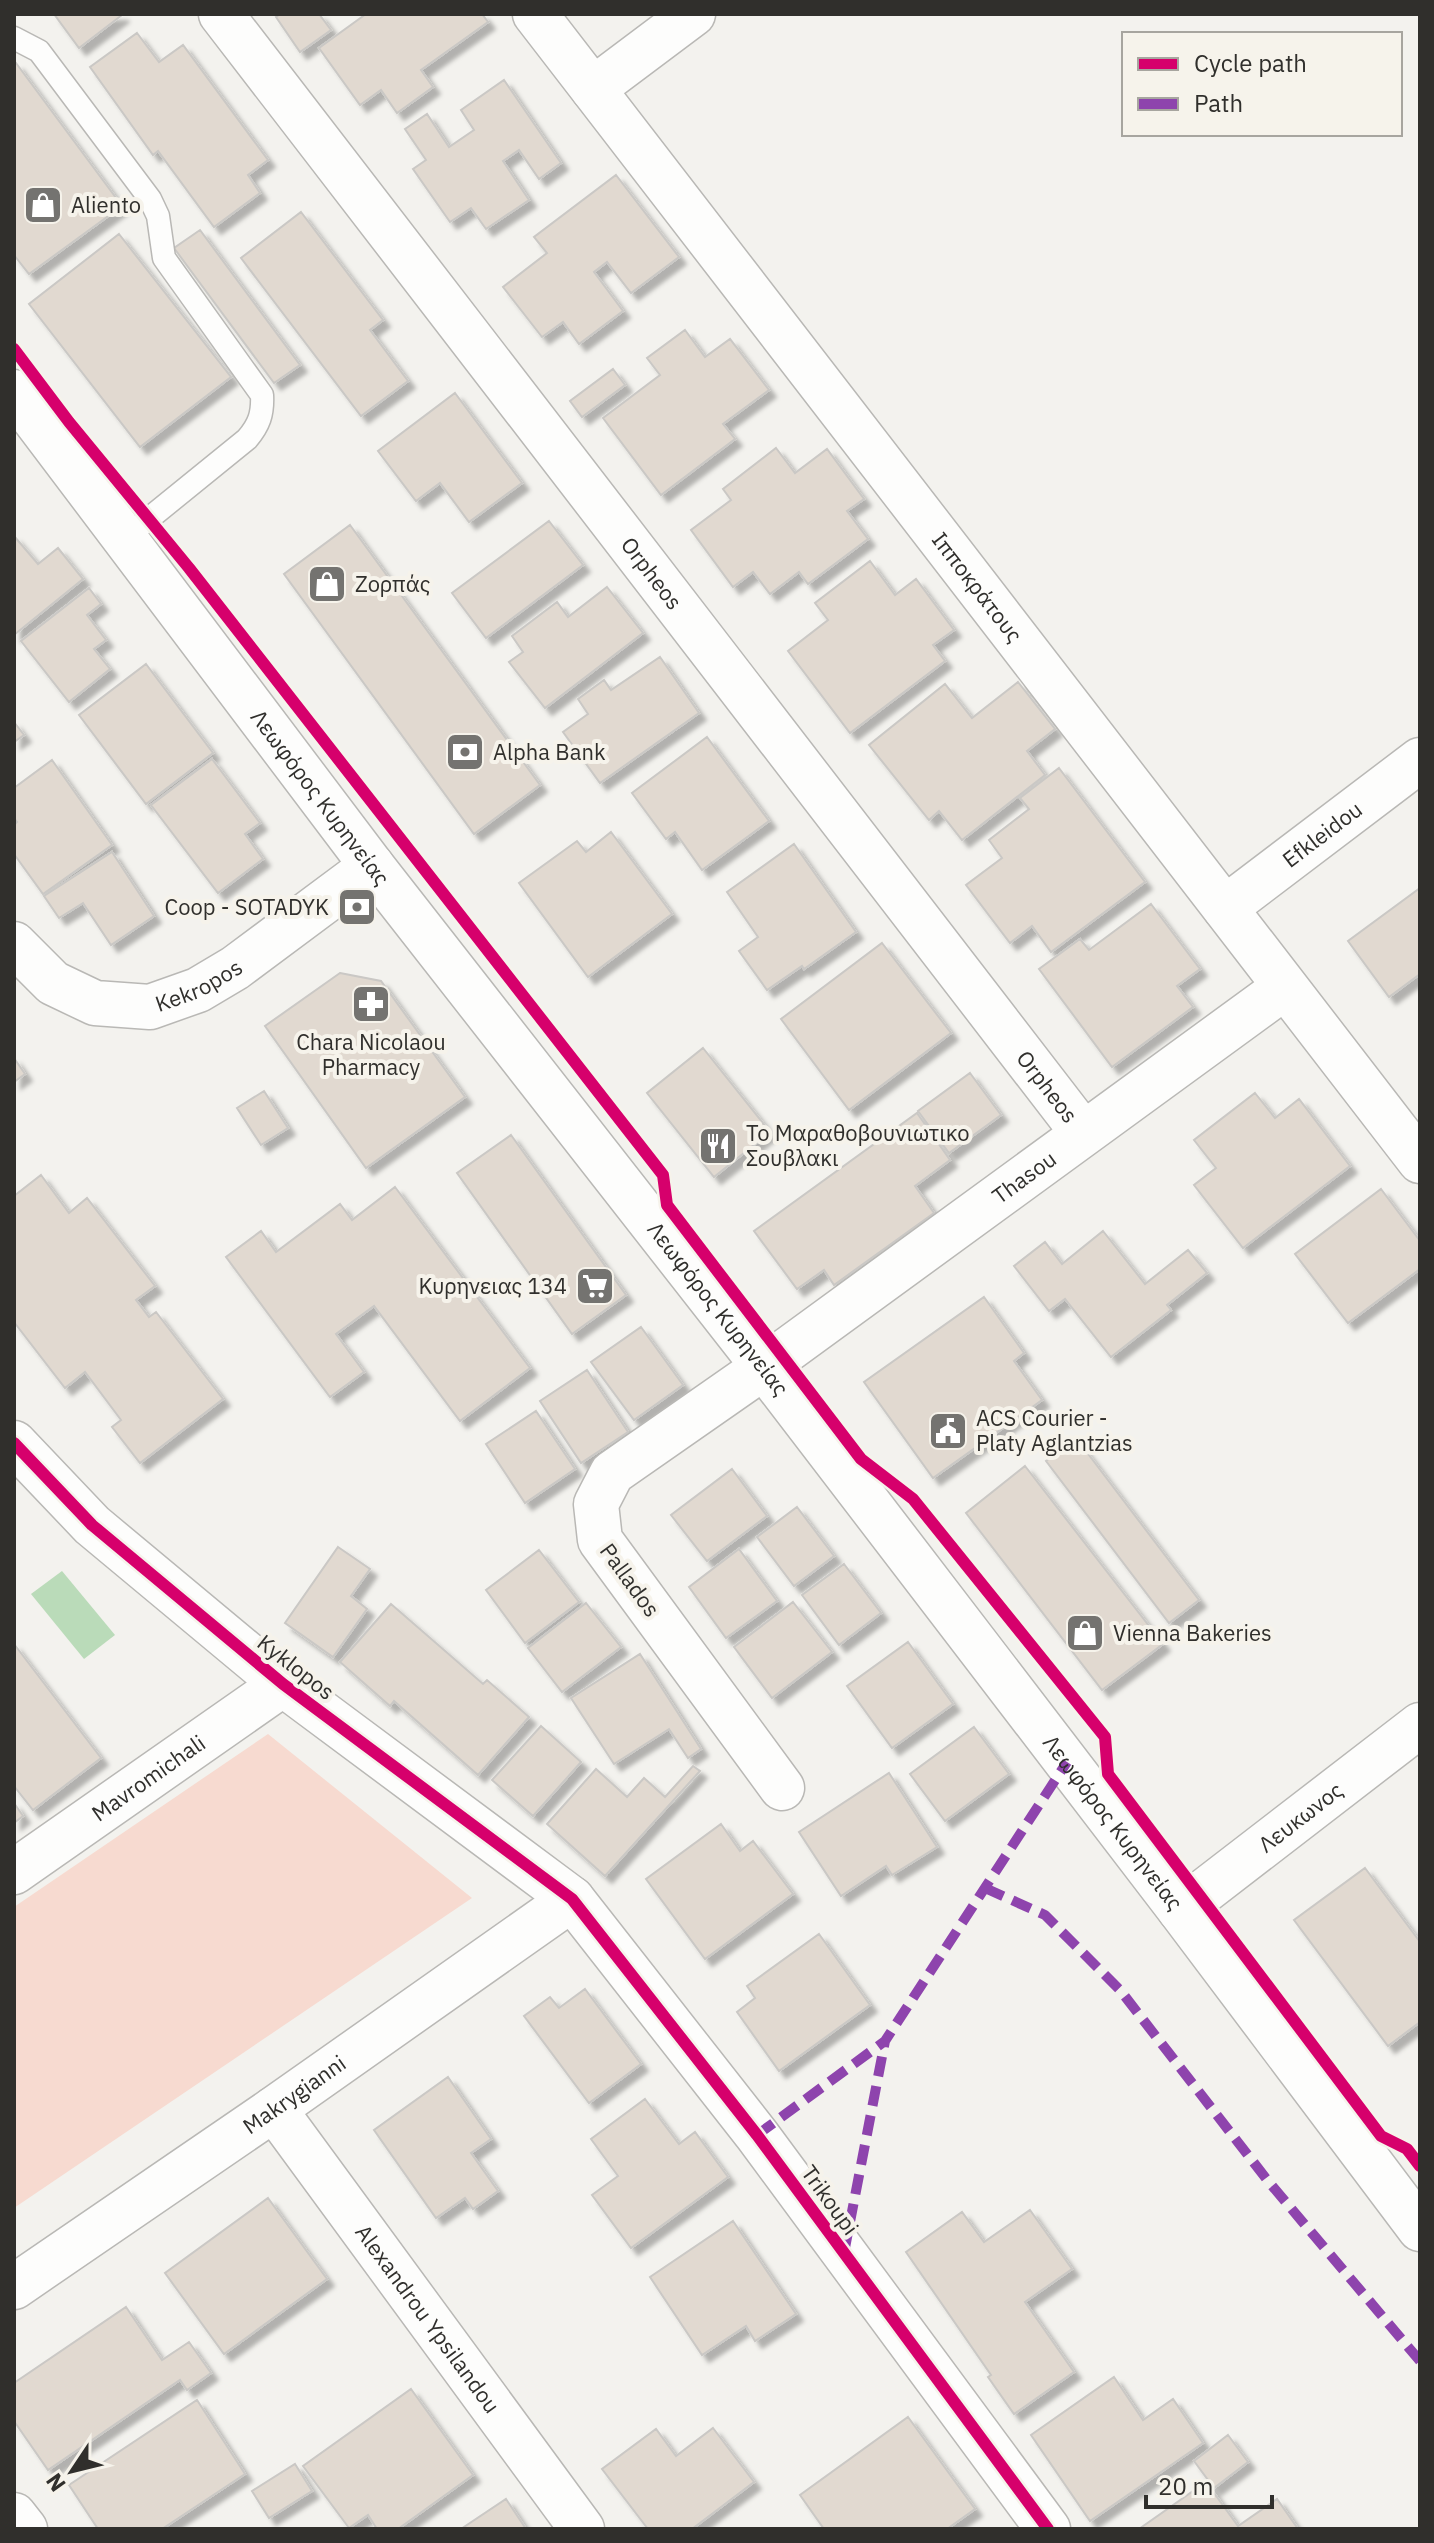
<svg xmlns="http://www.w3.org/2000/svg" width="1434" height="2543" viewBox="0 0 1434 2543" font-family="'IBM Plex Sans',sans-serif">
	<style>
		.green { fill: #f7dad0 }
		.water { fill: #badbb9 }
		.building { fill: #e1d9d0; stroke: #cac8c5; stroke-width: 2; filter: url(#shadow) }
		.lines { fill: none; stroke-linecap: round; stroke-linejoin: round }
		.lane-casing { stroke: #b9b8b5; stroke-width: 25 }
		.street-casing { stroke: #b9b8b5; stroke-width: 47 }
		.secondary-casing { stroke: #b9b8b5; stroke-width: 47 }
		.lane { stroke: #fdfdfc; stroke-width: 22 }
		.street { stroke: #fdfdfc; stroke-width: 44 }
		.secondary { stroke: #fdfdfc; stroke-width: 44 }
		.quiet { stroke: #8e44ad; stroke-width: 10; stroke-dasharray: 20 10; stroke-linecap: butt }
		.cycleway-casing { stroke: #f6f3eb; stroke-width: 17 }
		.cycleway { stroke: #d6006c; stroke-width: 12 }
		.labels { text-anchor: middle; stroke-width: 8; stroke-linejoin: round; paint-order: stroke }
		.poi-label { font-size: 22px; fill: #302f2c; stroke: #f6f3eb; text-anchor: start }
		.street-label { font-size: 22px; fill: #302f2c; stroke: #f6f3eb }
	</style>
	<defs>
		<filter id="shadow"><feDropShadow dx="7" dy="7" stdDeviation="2" flood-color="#0004"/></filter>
	</defs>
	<rect width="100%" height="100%" fill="#f3f2ee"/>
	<path class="green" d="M268,1734L472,1898L14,2208V1907Z"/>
	<path class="water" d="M62,1571L115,1635L84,1659L31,1594Z"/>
	<path class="building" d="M54,14H121L122,15L79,48Z
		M280,14H319L331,30L300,52L276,17Z
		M366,14H482L488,22L421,70L433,87L397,113L381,90L360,105L319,48Z
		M137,33L159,62L183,45L268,160L248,175L260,193L214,227L158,151L153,155L90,67Z
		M16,63L122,206L29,274L14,255V64Z
		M504,80L561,163L539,179L519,150L503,161L529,200L486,229L471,208L450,222L413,169L426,160L405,129L427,114L449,147L474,130L461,110Z
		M616,175L679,257L631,293L607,262L594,272L623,311L579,344L563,322L542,337L503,287L547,253L534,237Z
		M301,212L383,320L370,330L408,381L361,416L241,258Z
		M200,230L300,365L274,383L174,248Z
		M119,234L231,377L140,447L29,304Z
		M685,330L705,357L730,339L769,390L723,424L735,439L661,495L603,418L660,375L647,358Z
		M613,369L625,385L582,417L570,401Z
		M455,393L522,483L469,522L440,483L416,501L378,451Z
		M776,448L795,473L827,449L864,499L847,511L868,539L808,584L799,572L770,594L753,572L733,587L691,530L731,500L723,489Z
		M549,521L583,565L486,638L452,593Z
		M350,525L540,785L474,834L284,574Z
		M14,536L38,564L58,548L83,579L14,635Z
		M870,561L895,595L916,579L954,630L933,645L945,661L850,733L788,651L828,620L815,603Z
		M607,587L643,633L545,708L509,662L523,652L512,636L557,602L568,617Z
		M89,588L101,604L87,615L106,640L94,649L110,669L69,702L21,641Z
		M660,657L699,713L600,783L563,732L588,714L578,699L604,680L611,690Z
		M146,664L213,753L146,804L79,715Z
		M1018,682L1055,729L1027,751L1045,775L962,840L939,811L929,820L869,745L945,684L972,718Z
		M14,722L24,735L14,742Z
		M707,737L769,821L702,870L675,832L666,839L632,793Z
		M212,759L260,823L245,834L263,859L218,893L151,805Z
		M52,760L112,845L43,894L14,854V825L17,822L14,818V788Z
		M1059,768L1145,882L1051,952L1032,926L1010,943L966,885L1002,858L989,840L1029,809L1020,798Z
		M611,832L672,914L588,977L519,883L577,841L586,852Z
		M794,844L856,932L804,969L802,966L767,990L739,951L758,937L727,892Z
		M112,852L154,916L111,945L83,903L59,918L44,896Z
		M1420,888V974L1389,997L1348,941Z
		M1151,904L1200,969L1177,986L1193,1007L1112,1067L1039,969L1080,939L1089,950Z
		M882,943L951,1033L849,1110L781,1019Z
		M340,973L381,981L465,1097L366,1168L265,1026Z
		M703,1048L770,1132L714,1177L647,1093Z
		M14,1058L25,1074L14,1082Z
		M970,1073L1001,1115L949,1153L918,1111Z
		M264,1091L288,1128L261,1145L237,1108Z
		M1255,1093L1275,1118L1299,1099L1350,1166L1243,1248L1194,1185L1216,1168L1194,1140Z
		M917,1113L950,1160L915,1186L934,1213L834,1285L824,1270L797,1289L754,1231Z
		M511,1135L626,1295L572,1334L457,1173Z
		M41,1175L69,1213L87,1198L155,1286L136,1300L149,1317L156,1312L223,1399L140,1463L112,1427L121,1420L85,1372L65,1388L14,1322V1196Z
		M395,1187L530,1368L460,1421L374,1306L336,1334L364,1372L330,1397L226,1257L261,1231L276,1252L340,1204L352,1220Z
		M1381,1189L1420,1241V1269L1348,1323L1295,1254Z
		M1103,1231L1145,1284L1188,1250L1207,1273L1167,1305L1171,1310L1111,1357L1065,1299L1049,1311L1014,1266L1045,1242L1062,1264Z
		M984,1297L1024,1353L1014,1361L1042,1400L933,1478L864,1382Z
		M641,1327L683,1385L634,1420L591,1362Z
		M587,1370L628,1432L581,1463L540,1401Z
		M536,1411L575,1469L525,1503L486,1444Z
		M1076,1438L1199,1600L1169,1623L1046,1461Z
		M1025,1466L1163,1644L1102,1690L966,1513Z
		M732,1469L767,1516L707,1561L671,1515Z
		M797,1507L834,1556L794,1586L757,1537Z
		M338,1547L370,1569L351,1596L367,1609L333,1657L285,1623Z
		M739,1549L777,1601L726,1638L689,1587Z
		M539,1550L579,1602L525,1643L486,1590Z
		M844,1564L881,1613L839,1645L802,1595Z
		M793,1602L832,1652L772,1698L734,1647Z
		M586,1603L621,1647L562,1692L528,1648Z
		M391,1604L483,1684L487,1680L529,1717L478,1775L394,1701L390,1706L340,1662Z
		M908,1642L953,1704L892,1748L847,1686Z
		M14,1644L101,1758L33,1810L14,1786Z
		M640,1654L701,1749L688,1758L669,1729L614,1764L571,1698Z
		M541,1726L581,1762L533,1816L492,1780Z
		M974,1727L1009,1774L945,1821L910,1774Z
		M693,1766L700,1771L605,1876L547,1824L596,1769L627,1797L644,1778L665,1797Z
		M889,1773L937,1847L892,1875L886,1866L841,1896L799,1832Z
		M14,1803L23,1816L14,1823Z
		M721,1824L740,1851L753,1841L793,1894L705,1959L646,1879Z
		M1365,1868L1420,1942V2022L1388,2046L1294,1920Z
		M819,1934L870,2005L779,2071L737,2012L755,1998L747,1986Z
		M585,1989L641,2064L589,2103L524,2016L550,1997L559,2008Z
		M448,2077L491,2139L471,2153L498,2191L473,2209L465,2198L436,2218L374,2130Z
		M645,2099L679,2144L695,2132L728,2177L631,2248L592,2195L618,2176L591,2139Z
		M268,2198L327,2279L224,2354L165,2273Z
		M1030,2210L1072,2269L1025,2302L1074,2372L1014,2414L988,2377L991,2375L906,2252L962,2212L984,2242Z
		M733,2221L796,2314L755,2341L746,2326L702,2355L650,2277Z
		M126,2307L162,2360L189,2342L211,2373L187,2390L180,2380L48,2470L14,2421V2383Z
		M1114,2377L1143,2420L1173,2399L1203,2443L1090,2521L1031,2435Z
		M411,2389L473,2475L398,2529H377L368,2515L349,2528L303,2466Z
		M197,2400L245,2474L162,2529H98L69,2485Z
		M908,2417L975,2509L947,2529H824L800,2495Z
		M713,2428L754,2482L692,2529H648L602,2469L656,2429L676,2456Z
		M1228,2435L1248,2462L1214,2488L1194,2461Z
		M295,2464L312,2491L269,2518L252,2491Z
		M1206,2482L1238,2526L1277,2499L1298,2529H1139Z
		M506,2499L526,2529H461Z"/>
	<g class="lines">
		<defs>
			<path id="lane" d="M14,38L39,51L150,199L158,216L164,258L262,395C263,414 259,425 247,439L125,538"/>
			<g id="street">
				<path id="s1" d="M221,14L1083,1133"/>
				<path id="s2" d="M535,14L1420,1161"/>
				<path d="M593,89L693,14"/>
				<path id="s3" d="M1225,908L1420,760"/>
				<path id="s4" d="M14,944L53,983L95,1003L150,1007L198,990L235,968L372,866"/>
				<path d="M14,1443L92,1525L283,1684L572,1899L757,2135L1048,2529"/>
				<path id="s5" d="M782,1788L600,1540L596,1504L612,1473L764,1367L1285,987"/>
				<path id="s6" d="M14,1872L283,1684"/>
				<path id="s7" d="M1180,1910L1420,1725"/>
				<path id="s8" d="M274,2109L582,2529"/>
				<path id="s9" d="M14,2287L274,2109L572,1899"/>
				<path d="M14,2515L25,2529"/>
			</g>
			<g id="secondary">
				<path id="s10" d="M14,392L372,866L764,1367L1180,1910L1420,2229"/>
			</g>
		</defs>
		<use href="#lane" class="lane-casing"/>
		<use href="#street" class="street-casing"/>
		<use href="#secondary" class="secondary-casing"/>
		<use href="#lane" class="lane"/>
		<use href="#street" class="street"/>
		<use href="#secondary" class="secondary"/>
		<path class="quiet" d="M985,1888L1045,1915L1120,1990L1268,2181L1420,2361
			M757,2135L885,2041L1067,1762
			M844,2253L885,2041"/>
		<defs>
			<path id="cycleway" d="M14,349L69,422L189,568L663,1175L667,1205L861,1459L913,1499L1105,1737L1108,1774L1381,2136L1407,2149L1420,2166
				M14,1443L92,1525L283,1684L572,1899L757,2135L1048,2529"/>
		</defs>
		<use href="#cycleway" class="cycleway-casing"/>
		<use href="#cycleway" class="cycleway"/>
	</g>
	<defs>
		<symbol id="shop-square" viewBox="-11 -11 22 22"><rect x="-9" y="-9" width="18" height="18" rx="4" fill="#747370" stroke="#f6f3eb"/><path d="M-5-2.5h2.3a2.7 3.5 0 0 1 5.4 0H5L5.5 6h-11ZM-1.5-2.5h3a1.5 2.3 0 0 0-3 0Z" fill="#fff"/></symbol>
		<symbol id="bank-square" viewBox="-11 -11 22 22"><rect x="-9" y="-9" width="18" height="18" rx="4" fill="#747370" stroke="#f6f3eb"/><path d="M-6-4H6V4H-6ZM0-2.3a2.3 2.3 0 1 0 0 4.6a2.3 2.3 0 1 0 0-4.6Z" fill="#fff"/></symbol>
		<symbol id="pharmacy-square" viewBox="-11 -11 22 22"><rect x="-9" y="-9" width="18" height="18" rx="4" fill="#747370" stroke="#f6f3eb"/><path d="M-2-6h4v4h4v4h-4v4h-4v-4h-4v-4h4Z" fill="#fff"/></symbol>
		<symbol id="restaurant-square" viewBox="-11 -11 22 22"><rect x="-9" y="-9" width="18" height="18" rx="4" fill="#747370" stroke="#f6f3eb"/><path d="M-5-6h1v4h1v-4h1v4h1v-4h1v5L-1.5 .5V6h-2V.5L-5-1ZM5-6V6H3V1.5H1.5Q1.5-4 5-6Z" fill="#fff"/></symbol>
		<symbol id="supermarket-square" viewBox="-11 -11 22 22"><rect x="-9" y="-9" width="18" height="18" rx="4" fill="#747370" stroke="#f6f3eb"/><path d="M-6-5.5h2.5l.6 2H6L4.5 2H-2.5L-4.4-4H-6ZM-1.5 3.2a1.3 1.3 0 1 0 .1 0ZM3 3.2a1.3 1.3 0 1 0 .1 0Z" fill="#fff"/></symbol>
		<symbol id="civic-square" viewBox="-11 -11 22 22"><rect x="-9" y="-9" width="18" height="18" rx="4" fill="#747370" stroke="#f6f3eb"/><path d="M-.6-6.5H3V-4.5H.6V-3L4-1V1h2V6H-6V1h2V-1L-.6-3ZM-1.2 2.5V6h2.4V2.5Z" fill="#fff"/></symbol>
	</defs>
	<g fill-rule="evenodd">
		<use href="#shop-square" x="21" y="183" width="44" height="44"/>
		<use href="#shop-square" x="305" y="562" width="44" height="44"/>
		<use href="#bank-square" x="443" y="730" width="44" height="44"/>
		<use href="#bank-square" x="335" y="885" width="44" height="44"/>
		<use href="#pharmacy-square" x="349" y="982" width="44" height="44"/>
		<use href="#restaurant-square" x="696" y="1124" width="44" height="44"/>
		<use href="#supermarket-square" x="573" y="1264" width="44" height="44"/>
		<use href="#civic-square" x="926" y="1409" width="44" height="44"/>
		<use href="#shop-square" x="1063" y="1611" width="44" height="44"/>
	</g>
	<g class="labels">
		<g class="poi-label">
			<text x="71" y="213">Aliento</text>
			<text x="355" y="592">Ζορπάς</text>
			<text x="493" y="760">Alpha Bank</text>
			<text x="329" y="915" text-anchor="end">Coop - SOTADYK</text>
			<text x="371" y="1050" text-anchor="middle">Chara Nicolaou<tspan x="371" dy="25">Pharmacy</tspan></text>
			<text x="746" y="1141">Το Μαραθοβουνιωτικο<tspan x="746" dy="25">Σουβλακι</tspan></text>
			<text x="567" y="1294" text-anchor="end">Κυρηνειας 134</text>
			<text x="976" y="1426">ACS Courier -<tspan x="976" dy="25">Platy Aglantzias</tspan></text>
			<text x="1113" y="1641">Vienna Bakeries</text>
		</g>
		<g class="street-label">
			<text dy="8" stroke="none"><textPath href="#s1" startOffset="706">Orpheos</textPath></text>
			<text dy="8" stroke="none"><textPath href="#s2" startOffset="724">Ιπποκράτους</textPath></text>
			<text dy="8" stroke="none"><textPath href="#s10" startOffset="508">Λεωφόρος Κυρηνείας</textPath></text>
			<text dy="8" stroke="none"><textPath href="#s3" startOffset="122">Efkleidou</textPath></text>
			<text dy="8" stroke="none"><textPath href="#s4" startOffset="210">Kekropos</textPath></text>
			<text dy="8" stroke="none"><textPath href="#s1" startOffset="1354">Orpheos</textPath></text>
			<text dy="8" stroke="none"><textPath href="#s5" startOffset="886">Thasou</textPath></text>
			<text dy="8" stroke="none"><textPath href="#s10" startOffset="1156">Λεωφόρος Κυρηνείας</textPath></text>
			<text transform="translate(630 1580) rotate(54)" y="8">Pallados</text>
			<text transform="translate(296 1667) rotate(38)" y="8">Kyklopos</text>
			<text dy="8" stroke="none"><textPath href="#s6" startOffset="164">Mavromichali</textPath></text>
			<text dy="8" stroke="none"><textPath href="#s7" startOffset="152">Λευκωνος</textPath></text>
			<text dy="8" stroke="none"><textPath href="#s10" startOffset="1804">Λεωφόρος Κυρηνείας</textPath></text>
			<text dy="8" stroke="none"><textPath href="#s9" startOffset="340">Makrygianni</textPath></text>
			<text transform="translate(830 2200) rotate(54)" y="8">Trikoupi</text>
			<text dy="8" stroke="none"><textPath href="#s8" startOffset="260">Alexandrou Ypsilandou</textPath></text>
		</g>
	</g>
	<rect width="1434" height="2543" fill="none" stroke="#302f2c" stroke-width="32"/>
	<rect x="1122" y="32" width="280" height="104" fill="#f6f3eb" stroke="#a7a59f" stroke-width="2"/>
	<rect x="1138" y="58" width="40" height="12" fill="#d6006c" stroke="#a7a59f" stroke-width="2"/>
	<text x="1194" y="72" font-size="24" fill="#302f2c">Cycle path</text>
	<rect x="1138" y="98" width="40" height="12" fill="#8e44ad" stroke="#a7a59f" stroke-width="2"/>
	<text x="1194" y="112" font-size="24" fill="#302f2c">Path</text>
	<g transform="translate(72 2471) rotate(235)" stroke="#f6f3eb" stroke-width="6" paint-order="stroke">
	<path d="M0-6L14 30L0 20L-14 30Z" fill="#302f2c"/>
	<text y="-12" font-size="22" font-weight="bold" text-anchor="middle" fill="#302f2c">N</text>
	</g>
	<path d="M1146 2495v12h126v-12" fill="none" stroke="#302f2c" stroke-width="4"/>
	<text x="1158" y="2495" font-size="24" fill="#302f2c" stroke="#f6f3eb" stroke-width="6" paint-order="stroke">20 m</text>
</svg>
